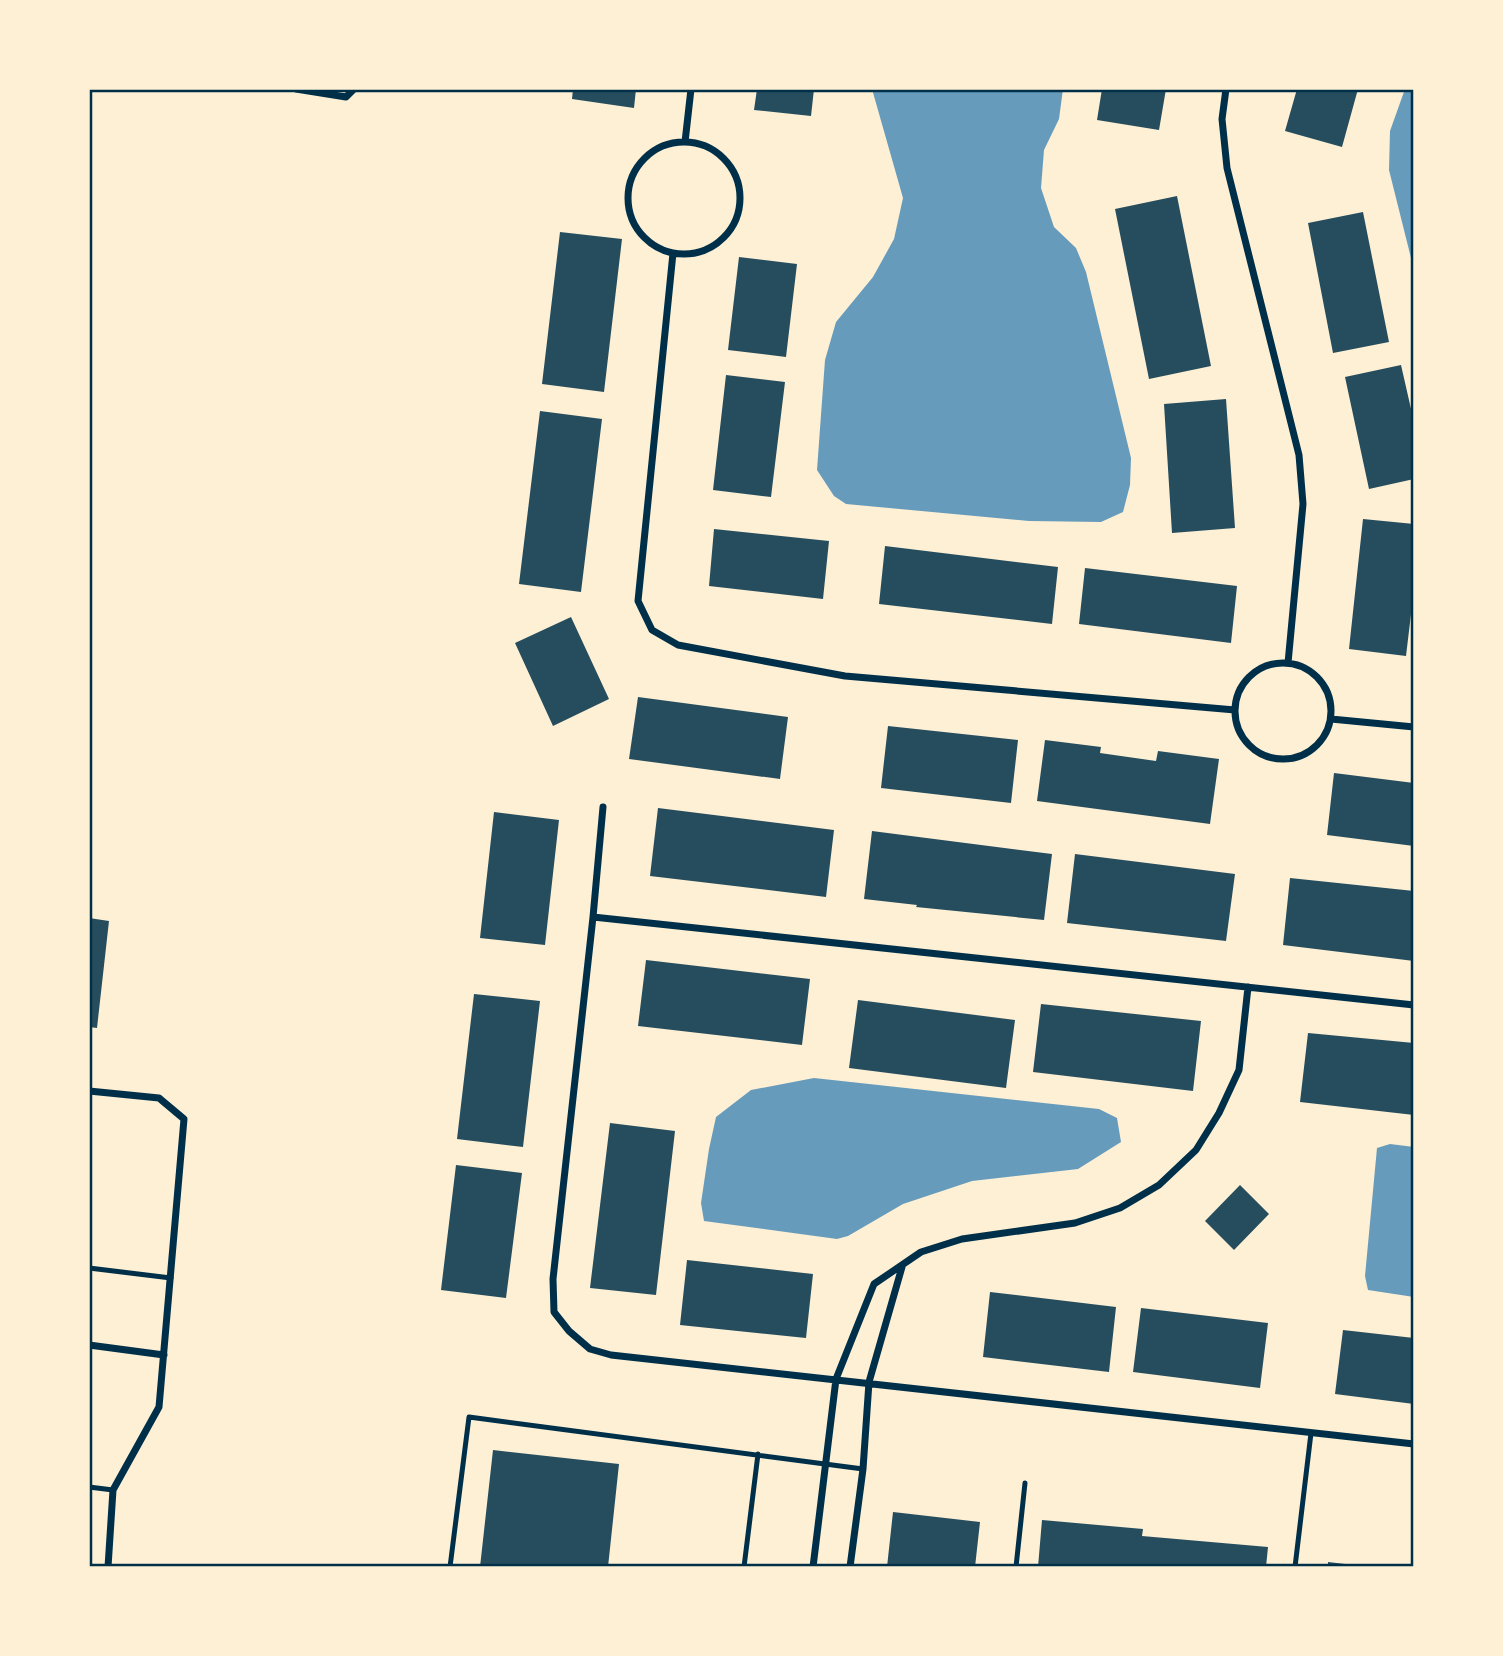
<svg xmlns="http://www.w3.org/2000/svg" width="1503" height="1656" viewBox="0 0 1503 1656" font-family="'DM Sans',sans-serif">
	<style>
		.water { fill: #669bbc }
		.building { fill: #264d5e }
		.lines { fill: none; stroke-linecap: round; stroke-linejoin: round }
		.service { stroke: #003049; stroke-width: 5 }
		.minor { stroke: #003049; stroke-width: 7 }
		.neatline { fill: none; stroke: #003049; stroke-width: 2.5 }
	</style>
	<rect width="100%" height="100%" fill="#fdf0d5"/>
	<path class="water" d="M872,89H1063L1059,119L1044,150L1041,188L1054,227L1076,248L1086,272L1131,458L1130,485L1123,512L1101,522L1029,521L846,504L834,496L817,470L825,360L836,322L873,277L894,239L903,198Z
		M1405,89H1414V270L1389,170L1390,131Z
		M814,1078L1099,1109L1117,1118L1121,1142L1078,1169L972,1181L903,1204L848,1236L837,1239L704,1221L701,1203L709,1149L716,1117L751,1090Z
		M1390,1144L1414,1147V1297L1368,1290L1365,1276L1377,1148Z"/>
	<path class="building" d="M573,89H636L634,108L572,99Z
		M757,89H814L811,116L754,110Z
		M1102,89H1166L1159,130L1097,120Z
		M1297,89H1358L1342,147L1285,131Z
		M1177,196L1211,366L1149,379L1115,209Z
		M1363,212L1389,342L1333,353L1308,223Z
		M560,232L622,239L604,392L542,384Z
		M739,257L797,264L786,357L728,350Z
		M1401,365L1414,422V479L1369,489L1345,377Z
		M726,375L785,382L771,497L713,490Z
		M1226,399L1235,528L1172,533L1164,404Z
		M540,411L602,419L581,592L519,584Z
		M1363,519L1414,524V589L1406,656L1349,649Z
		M714,529L829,541L823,599L709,586Z
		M885,546L1058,567L1052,624L879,604Z
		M1085,568L1237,586L1231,643L1079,624Z
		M571,617L609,699L553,726L515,643Z
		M638,697L788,717L780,779L629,759Z
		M888,726L1018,740L1011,803L881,788Z
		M1045,740L1101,747L1100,753L1156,761L1158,751L1219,759L1210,824L1037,801Z
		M1334,773L1414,783V846L1327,835Z
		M658,808L834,830L826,897L650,876Z
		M494,812L559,820L545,945L480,938Z
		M872,831L1052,854L1044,920L916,907L917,905L864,899Z
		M1075,854L1235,874L1226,941L1067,923Z
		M1290,878L1414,891V961L1283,945Z
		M89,918L109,921L97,1028L89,1027Z
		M646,960L810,979L802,1045L638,1026Z
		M474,994L540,1001L523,1147L457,1139Z
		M858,1000L1015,1020L1006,1088L849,1068Z
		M1041,1004L1201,1021L1193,1091L1033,1072Z
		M1308,1033L1414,1043V1115L1300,1102Z
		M610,1123L675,1131L656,1295L590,1288Z
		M456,1165L522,1173L506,1298L441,1290Z
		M1240,1185L1269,1214L1234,1250L1205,1221Z
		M687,1260L813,1274L806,1338L680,1325Z
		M990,1292L1116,1307L1109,1372L983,1357Z
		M1141,1308L1268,1323L1260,1388L1133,1372Z
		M1343,1330L1414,1338V1404L1335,1394Z
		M493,1450L619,1464L608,1567H480Z
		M893,1512L980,1522L975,1567H887Z
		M1042,1520L1143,1529L1142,1536L1268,1547L1266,1567H1038Z
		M1328,1562L1354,1565V1567H1328Z"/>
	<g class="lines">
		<path class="service" d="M89,1268L171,1278
			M89,1487L113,1490
			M450,1567L469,1417L863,1469
			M744,1567L758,1454
			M1016,1567L1025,1483
			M1295,1567L1311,1433"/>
		<path class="minor" d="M296,89L346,97L354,89
			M1226,89L1222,119L1227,168L1299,455L1303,504L1288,663
			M685,142L691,89
			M628 198a56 56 0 1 1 112 0a56 56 0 1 1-112 0Z
			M673,253L638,601L652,630L678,645L845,676L1235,710
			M1235 711a48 48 0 1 1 96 0a48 48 0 1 1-96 0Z
			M1331,719L1414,727
			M603,807L593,917L553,1279L554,1312L569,1331L590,1349L611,1355L1414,1444
			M593,917L1414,1005
			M89,1091L159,1098L184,1119L159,1407L113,1490L108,1567
			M89,1345L164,1355
			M813,1567L836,1379L874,1284L921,1252L962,1239L1075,1223L1120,1208L1159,1185L1196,1150L1219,1113L1239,1070L1248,987
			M850,1567L863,1469L869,1382L902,1267"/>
	</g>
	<rect width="1503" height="1656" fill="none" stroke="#fdf0d5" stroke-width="182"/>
	<rect x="91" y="91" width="1321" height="1474" class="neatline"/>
</svg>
